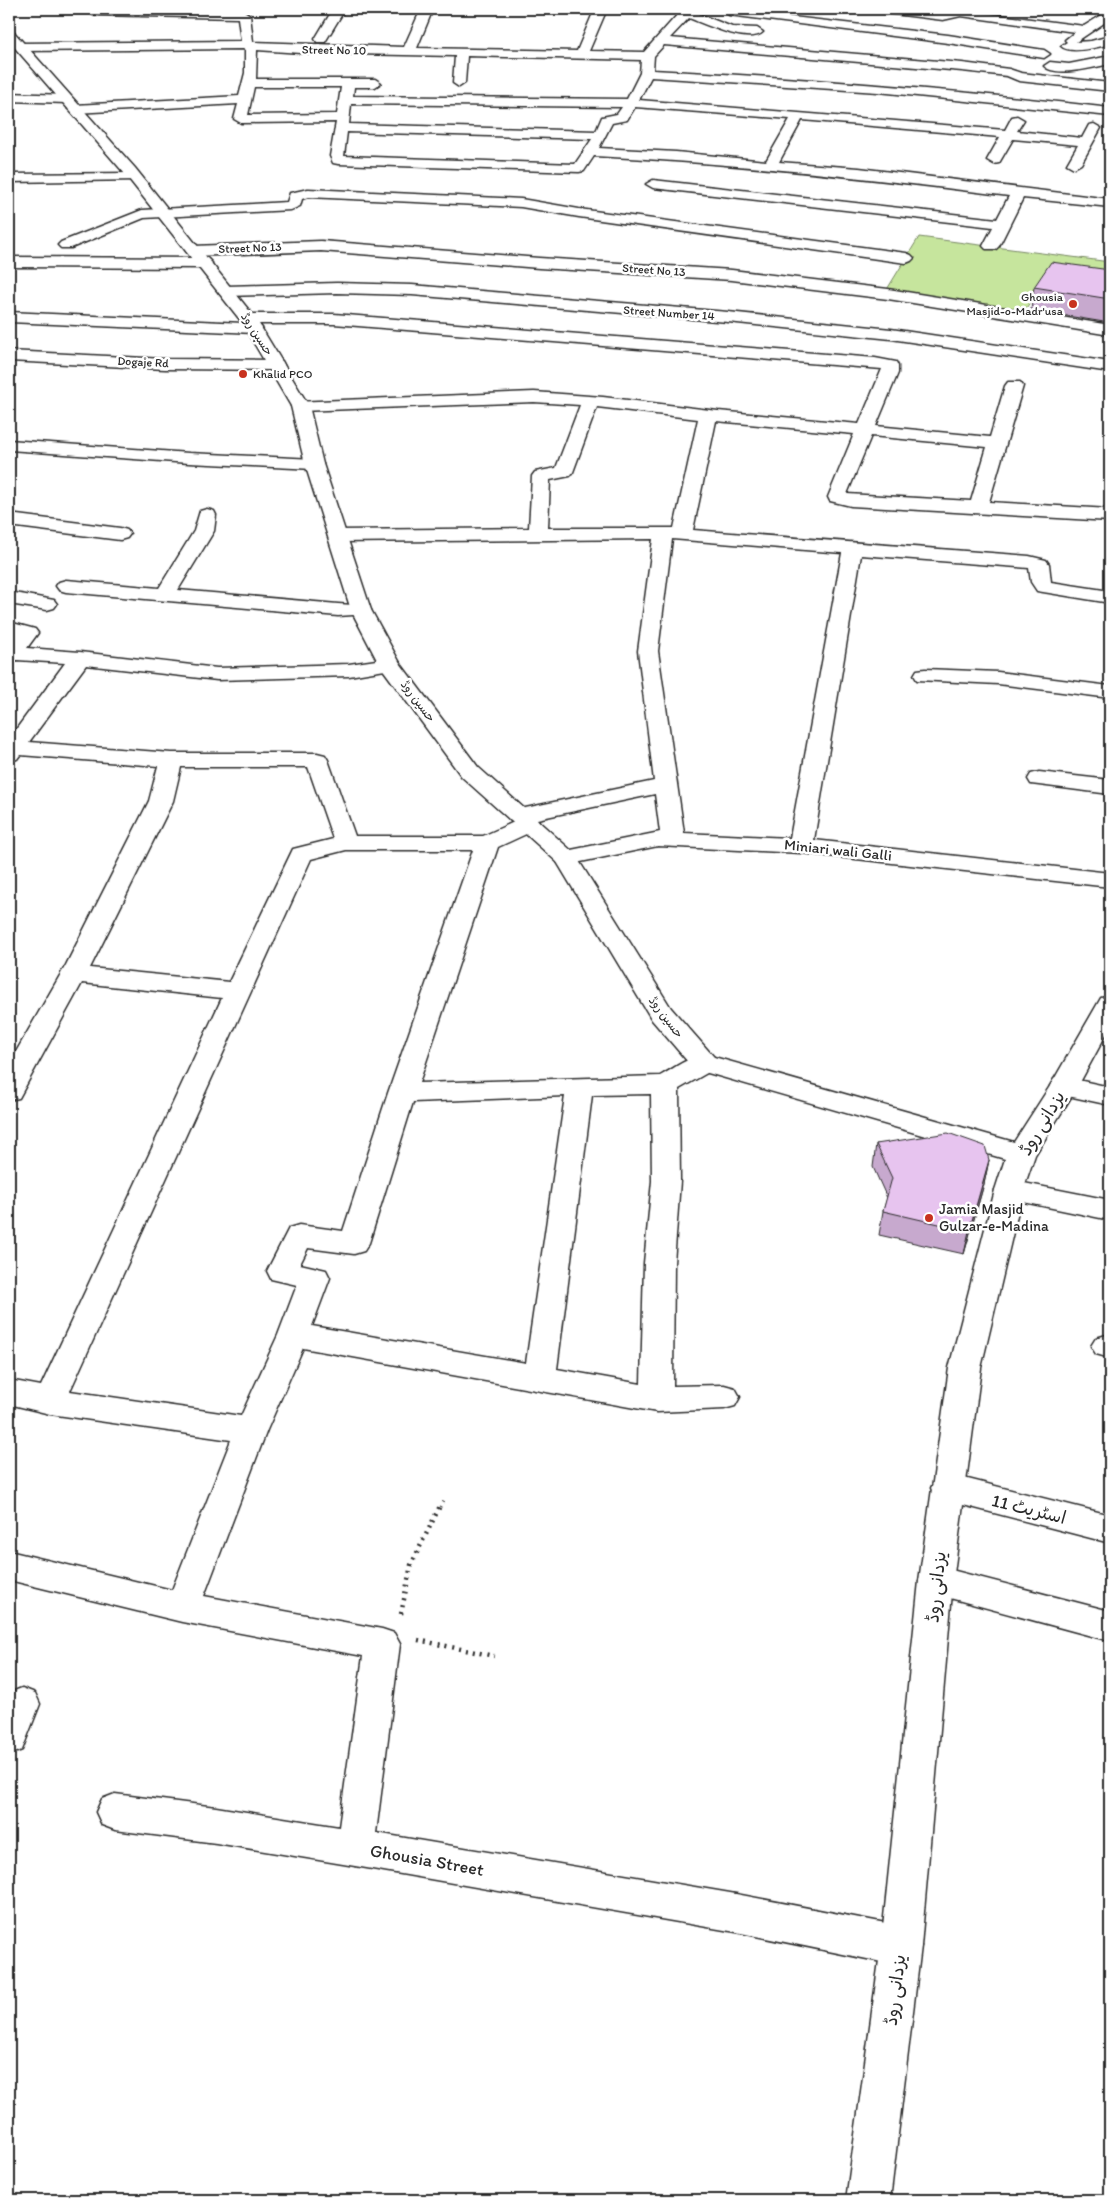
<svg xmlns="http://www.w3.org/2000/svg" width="1119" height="2209" viewBox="0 0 1119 2209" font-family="Itim,'Playpen Sans Arabic',sans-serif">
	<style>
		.green { fill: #c6e59d; stroke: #788864 }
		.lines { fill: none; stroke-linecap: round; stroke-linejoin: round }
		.street-casing { stroke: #2b2b2b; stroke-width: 3 }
		.secondary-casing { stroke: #2b2b2b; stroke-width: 3 }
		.path-far1 { stroke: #2b2b2b; stroke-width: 3; stroke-dasharray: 1 4; stroke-linecap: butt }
		.path { stroke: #2b2b2b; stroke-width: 4.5; stroke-dasharray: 2 5; stroke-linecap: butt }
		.street { fill: #fff; fill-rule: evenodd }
		.secondary { fill: #fff; fill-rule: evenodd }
		.wall { fill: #c7a9ce; stroke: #2b2b2b }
		.shaded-wall { fill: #a289a7; stroke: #2b2b2b }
		.building { fill: #e7c4ef; stroke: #2b2b2b }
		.poi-dot { fill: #c8321e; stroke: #fff; stroke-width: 2 }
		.labels { text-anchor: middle; stroke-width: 5; stroke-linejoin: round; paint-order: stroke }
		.far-street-label { font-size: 12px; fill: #2b2b2b; stroke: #fff }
		.far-poi-label { font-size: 12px; fill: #2b2b2b; stroke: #fff; text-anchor: end }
		.street-label { font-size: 15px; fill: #2b2b2b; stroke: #fff }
		.poi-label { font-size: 15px; fill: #2b2b2b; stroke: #fff; text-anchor: start }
		.near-street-label { font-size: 18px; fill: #2b2b2b; stroke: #fff }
	</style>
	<rect width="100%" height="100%" fill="#fff"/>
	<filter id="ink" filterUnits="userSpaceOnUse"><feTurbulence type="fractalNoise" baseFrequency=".02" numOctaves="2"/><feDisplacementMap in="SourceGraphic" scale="10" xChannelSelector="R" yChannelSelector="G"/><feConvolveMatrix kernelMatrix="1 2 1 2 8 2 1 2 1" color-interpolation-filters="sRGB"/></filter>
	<g filter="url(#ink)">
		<path class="green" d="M919,237L1110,262V289L1045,279L1025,310L886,291Z"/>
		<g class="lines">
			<defs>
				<path id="street" d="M333,9H345L325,42H317L315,39Z
					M421,9H433L417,48L577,51L593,13L547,12L541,9H607L589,51L644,52L678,14L674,12L673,9H707L699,14L732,27L757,28L763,32C750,45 704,24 689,18L670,38L962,63L1009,69L1021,73L1110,83V91L1019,81L1007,76L962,71L664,45L654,56L653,70C806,78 958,90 1110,108V116L878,92L651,77L639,100L1005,130L1012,117L1017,116L1024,120L1017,131L1082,138L1089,125L1094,124L1101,128L1081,164L1074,168L1067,164L1078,145L1013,139L999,163L994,164L987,160L1000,137L802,120L779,162L859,168L1110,199V207L1023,198L999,246L996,249H986L983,246L993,227L653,188L646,184L653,180L997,219L1009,196C871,178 733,163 594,156L584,171L579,172L338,164L333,163L330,156L336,122L241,123L234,119L238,104L75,113L68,109L75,105L239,96L245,73V50L243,49L20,51L14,47L20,43L241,41L238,18L93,15L91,13L93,11L97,10L244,11L250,15L253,42L404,47ZM257,50L301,53L455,56L453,83L459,87L465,83L467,56L641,60L640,73L627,99L353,96L354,87H375L381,83L375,79H256ZM254,87H341L337,114L248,115ZM351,104L622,107L617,114L602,117L596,131L349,124ZM635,107L790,119L766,161L676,152L599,148L612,123L627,120ZM347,132L592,139L575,164L344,156Z
					M871,9C901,7 931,14 961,10L1084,26L1110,10V19L1076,42L1091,41L1110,36V44C1099,47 1070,55 1061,46L1067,42L1065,40L1075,32L961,16L943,20L877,12Z
					M733,10L948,35L1044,50L1050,54L1044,58L948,43L729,15L727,13Z
					M1110,56V64C1095,67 1055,78 1044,66L1050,62L1069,64Z
					M9,93L66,95L72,99L66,103L9,101Z
					M134,173L139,174L141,177L139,180L9,182V174Z
					M308,189L521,199L579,209L906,253L911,255L914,258L911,261L906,263L579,217L521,207L308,197L302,199L300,206L291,210L144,218L71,248H61L58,245L61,242L142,210L287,202L290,193Z
					M321,241L539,258L732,270L888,289L1110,325V335L888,299L732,280L539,268L321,251L194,256L189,254L186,251L189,248L194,246Z
					M9,257L204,258L209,260L212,263L209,266L204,268L9,267Z
					M337,283L412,285L728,312L891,329L1110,362V372L891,339L728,322L412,295L337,293L226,296L220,294L218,291L220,288L226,286Z
					M9,312L243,323L240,319L242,316L248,314H334L875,358L896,362L898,366V373L876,426L990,437L1005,386L1008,382H1020L1023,386L989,502L1110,509V521L851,506L830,501L828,497L854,434L716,421L693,530L1029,556L1046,560L1049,564L1051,582L1110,591V603L1037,591L1031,582L1029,568L861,555L814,840L1110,873V887L801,853L658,846L566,865L558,863L554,858L558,853L566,851L660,832L655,794L537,819L541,824L537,829L498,847L419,1083L660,1076C677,1067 694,1051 714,1057L717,1063L714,1069L679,1089L680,1181L674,1263L673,1386L724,1385L735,1388L740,1397L735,1406L724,1409L657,1412L303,1348L267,1430L204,1596L382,1629L394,1633L400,1644L376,1833L736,1894L901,1926L915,1932L921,1946L915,1960L901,1966L736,1932L355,1866L216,1843L115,1830L102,1825L96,1812L102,1799L115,1794L216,1807L339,1827L363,1656L182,1622L9,1580V1551L172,1590L231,1440L50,1414L9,1404V1380L41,1386L222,998L82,983L19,1098L9,1100V1064L66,965L149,801L158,766L20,755L17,759L9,761V739L65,663L17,660L9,662V643L15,636L9,634V622L35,629L38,633L27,648L80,652L217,668L349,664L390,658L397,660L401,664L397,668L349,676L217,680L86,665L29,742L171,753H317L325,755L328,760L355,836H483L514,822L511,821L507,816L511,811L654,781L638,651L653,539L338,542L331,540L328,536L331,532L338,530L529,528L532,476L535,472L556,468L580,405L534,402L300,411L294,410L291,406L294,402L534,392L603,397L718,411L859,424L882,369L334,324H257L262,328L260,331L254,333L9,322ZM597,407L698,419L674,528H548L550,480L570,476L573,472ZM871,436L987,447L971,501L847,494ZM672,539L842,553L790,838L684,833L658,651ZM181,767H308L333,839L293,849L229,982L90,968L173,801ZM346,850H473L388,1093L343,1231L299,1225L289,1228L267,1271L271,1279L297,1285L278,1335L241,1416L70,1391L311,859ZM651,1094L652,1181L644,1263L641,1384L557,1369L592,1095ZM565,1096L526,1363L312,1326L330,1278L326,1270L300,1264L308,1248L354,1254L364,1251L369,1243L413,1102Z
					M9,351L165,359L276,360L282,361L284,365L282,369L276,370L165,369L9,361Z
					M9,440L189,453L314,459L320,460L323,464L320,468L314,469L189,463L9,450Z
					M207,509L214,511L216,515L214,531L178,590L338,604L368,606L371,610L368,614L338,616L66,592L59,590L56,586L59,582L66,580L159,588L194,531L200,511Z
					M9,514L120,528L127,530L130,534L127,538L120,540L9,526Z
					M9,592L54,600L57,604L54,608L47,610L9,604Z
					M925,669L998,672L1110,686V698L998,684L917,680L914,675L917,670Z
					M1039,772L1110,780V794L1031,784L1028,779L1031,774Z
					M1064,1077L1110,1087V1105L1054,1093L1050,1086L1054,1079Z
					M1009,1180L1110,1200V1220L999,1197L995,1190L999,1183Z
					M1110,1334V1358L1096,1354L1091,1346L1096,1338Z
					M948,1474L1110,1515V1543L936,1498L931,1488L936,1478Z
					M936,1566L1110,1611V1641L924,1591L919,1581L924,1571Z
					M22,1688L35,1693L40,1704L22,1750L9,1755V1693Z"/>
				<path id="secondary" d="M9,30L13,31L135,168L256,319L309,406L323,464L371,610L400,663L478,767L574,853L671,1008L714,1057L1014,1142L1052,1083L1101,998L1110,996V1027L1078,1086L1035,1155L1023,1190L981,1368L953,1581L921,1946L890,2200H846L881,1946L919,1581L949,1368L995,1190L1005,1159L694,1069L652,1020L557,862L462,777L379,664L351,610L305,464L291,406L241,321L125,174L9,41Z"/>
			</defs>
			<use href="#street" class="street-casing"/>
			<use href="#secondary" class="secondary-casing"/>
			<path class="path-far1" d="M440,1507L444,1499"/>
			<path class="path" d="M401,1614L411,1565L440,1506
				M418,1640L494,1656"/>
			<use href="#street" class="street"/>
			<use href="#secondary" class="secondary"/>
		</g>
		<path class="wall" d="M1110,270V323L1031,310L1034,287Z
			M876,1144L989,1160L984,1184L964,1254L879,1235L883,1211L887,1198L873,1167Z"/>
		<path class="shaded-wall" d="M989,1160L984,1184L964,1254L969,1231Z"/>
		<path class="building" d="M1051,262L1110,270V299L1034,287Z
			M948,1133L985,1146L989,1160L969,1231L883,1211L892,1178L876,1144Z"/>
	</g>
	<g class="poi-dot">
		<circle cx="1073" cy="304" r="5"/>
		<circle cx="243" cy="374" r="5"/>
		<circle cx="929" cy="1218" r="5"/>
	</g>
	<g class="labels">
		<g class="far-street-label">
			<text transform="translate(334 50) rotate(1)" y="4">Street No 10</text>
			<text transform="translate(250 248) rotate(-2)" y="4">Street No 13</text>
			<text transform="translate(654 270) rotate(4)" y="4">Street No 13</text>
			<text transform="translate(669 313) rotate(4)" y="4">Street Number 14</text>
			<text transform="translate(257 334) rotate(57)" y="4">حسین روڈ</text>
			<text transform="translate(143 362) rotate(3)" y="4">Dogaje Rd</text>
			<text transform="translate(418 701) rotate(53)" y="4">حسین روڈ</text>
			<text transform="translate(666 1017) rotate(53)" y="4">حسین روڈ</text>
		</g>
		<g class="far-poi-label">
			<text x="1063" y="301">Ghousia<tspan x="1063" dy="14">Masjid-o-Madr'usa</tspan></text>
			<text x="253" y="378" text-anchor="start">Khalid PCO</text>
		</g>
		<g class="street-label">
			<text transform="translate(838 850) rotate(6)" y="5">Miniari wali Galli</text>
		</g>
		<g class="poi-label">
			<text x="939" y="1214">Jamia Masjid<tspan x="939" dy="17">Gulzar-e-Madina</tspan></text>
		</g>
		<g class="near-street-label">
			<text transform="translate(1042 1123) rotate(-59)" y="6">یزدانی روڈ</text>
			<text transform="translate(1029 1509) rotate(14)" y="6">اسٹریٹ 11</text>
			<text transform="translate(936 1587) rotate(-84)" y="6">یزدانی روڈ</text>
			<text transform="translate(427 1860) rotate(10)" y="6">Ghousia Street</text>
			<text transform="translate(895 1990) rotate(-83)" y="6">یزدانی روڈ</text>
		</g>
	</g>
	<rect width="1119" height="2209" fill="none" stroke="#fff" stroke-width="30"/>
	<rect x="15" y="15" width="1089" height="2179" fill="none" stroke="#2b2b2b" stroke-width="2" filter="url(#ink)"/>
</svg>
